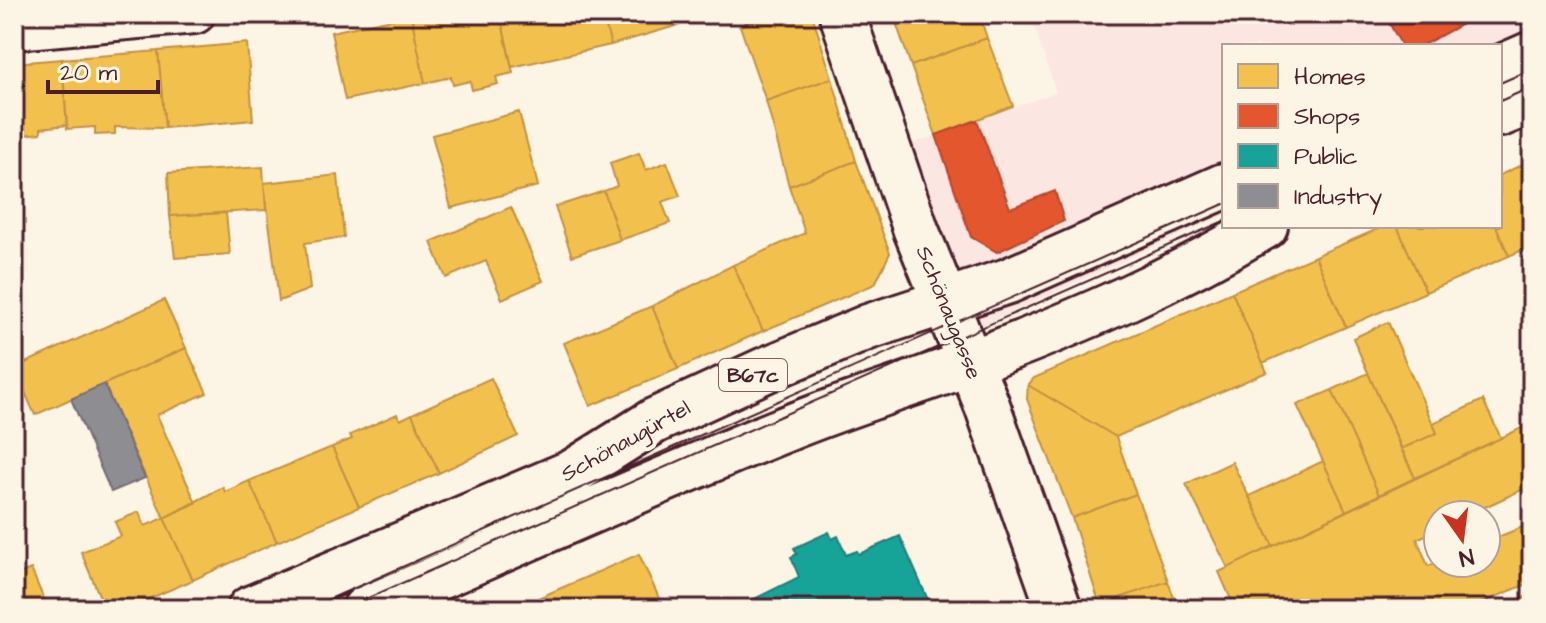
<svg xmlns="http://www.w3.org/2000/svg" width="1546" height="623" viewBox="0 0 1546 623" font-family="'Architects Daughter',sans-serif">
	<style>
		.built { fill: #fce6e2 }
		.homes { fill: #f2c14e; stroke: #c09044; stroke-width: 2 }
		.shops { fill: #e4572e; stroke: #b6462d; stroke-width: 2 }
		.public { fill: #17a398; stroke: #267b77; stroke-width: 2 }
		.industry { fill: #8d8d92; stroke: #796c73; stroke-width: 2 }
		.lines { fill: none; stroke-linecap: round; stroke-linejoin: round }
		.minor-casing { stroke: #4a1f2b; stroke-width: 44 }
		.secondary-casing { stroke: #4a1f2b; stroke-width: 50 }
		.primary-casing { stroke: #4a1f2b; stroke-width: 50 }
		.minor { stroke: #fcf5e5; stroke-width: 38 }
		.secondary { stroke: #fcf5e5; stroke-width: 44 }
		.primary { stroke: #fcf5e5; stroke-width: 44 }
		.tram { stroke: #4a1f2b; stroke-width: 2 }
		.labels { text-anchor: middle; stroke-width: 8; stroke-linejoin: round; paint-order: stroke }
		.shield { fill: #fcf5e5; stroke: #7f5f63; stroke-width: 2 }
		.shield-label { font-size: 20px; font-weight: bold; fill: #4a1f2b }
		.street-label { font-size: 22px; fill: #4a1f2b; stroke: #fcf5e5 }
	</style>
	<rect width="100%" height="100%" fill="#fcf5e5"/>
	<filter id="ink" filterUnits="userSpaceOnUse"><feTurbulence type="fractalNoise" baseFrequency=".0125" numOctaves="2"/><feDisplacementMap in="SourceGraphic" scale="16" xChannelSelector="R" yChannelSelector="G"/><feConvolveMatrix kernelMatrix="1 2 1 2 8 2 1 2 1" color-interpolation-filters="sRGB"/></filter>
	<g filter="url(#ink)">
		<path class="built" d="M1030,14H1532V80L1500,94V46H1224V215L959,336L889,152L1056,92Z"/>
		<path class="homes" d="M416,14H500L513,73L496,77L498,84L472,90L470,81L453,85L451,77L425,83L411,15Z
			M500,14H602L611,45L512,67Z
			M602,14H694L696,20L611,45Z
			M742,14H776L746,24Z
			M776,14H812L832,78L766,101L740,26Z
			M893,14H979L987,38L911,66Z
			M411,15L425,83L345,100L331,32Z
			M987,38L1013,106L936,135L911,66Z
			M247,43L253,120L165,128L158,51Z
			M158,51L165,128L115,127V134L95,135V127L67,129L62,59Z
			M62,59L67,125L41,128V133L14,136V63Z
			M832,78L856,161L789,186L766,101Z
			M519,112L538,186L451,208L432,135Z
			M639,153L646,170L667,162L680,196L662,202L670,223L620,240L604,191L617,186L610,163Z
			M1532,160V246L1509,256L1496,226H1500V175Z
			M856,161L890,253L875,284L763,331L733,265L805,233L789,186Z
			M263,167L266,210L170,216L168,173Z
			M338,175L344,237L305,243L310,289L279,301L264,183Z
			M604,191L620,240L572,256L555,207Z
			M511,207L543,281L502,299L486,261L446,278L431,242Z
			M226,213L230,254L175,258L170,216Z
			M1385,226H1397L1426,292L1346,327L1315,256Z
			M1397,226H1496L1509,256L1426,292Z
			M1315,256L1346,327L1263,363L1232,292Z
			M733,265L763,331L678,369L652,306Z
			M1232,292L1267,372L1116,437L1028,385L1034,378Z
			M164,300L186,348L35,415L14,368Z
			M652,306L678,369L590,406L564,343Z
			M1388,322L1437,433L1401,449L1353,338Z
			M186,348L207,393L157,415L196,503L164,518L104,384Z
			M1368,373L1415,478L1379,495L1332,390Z
			M491,378L518,436L439,473L412,414Z
			M1028,385L1116,437L1136,494L1072,518L1027,399Z
			M1332,390L1379,495L1346,511L1297,405Z
			M1483,400L1501,438L1415,478L1401,449L1437,433L1433,423Z
			M397,414L400,420L412,414L439,473L359,507L332,447L352,439L350,435Z
			M1532,423V485L1468,515H1438V529L1417,539L1428,566L1438,562L1486,563V542L1532,523V582L1466,609H1255L1254,606L1235,609L1219,572Z
			M332,447L359,507L277,542L249,481Z
			M1323,461L1346,511L1273,546L1249,496Z
			M1232,462L1273,546L1228,568L1186,484Z
			M249,481L277,542L193,580L164,518L223,487L225,492Z
			M1136,494L1168,581L1100,605L1072,518Z
			M139,512L145,526L164,518L193,580L125,609H105L81,552L121,536L115,522Z
			M639,554L664,609H532L529,602Z
			M31,569L48,609H14V576Z
			M1168,581L1178,609H1102L1100,605Z
			M1532,594V609H1519L1516,601Z"/>
		<path class="shops" d="M1384,14H1481L1421,46H1402Z
			M977,120L1010,208L1055,191L1064,221L997,252L971,237L936,135Z"/>
		<path class="public" d="M829,532L832,539L838,536L846,555L857,551L859,554L900,536L932,609H749L751,608L748,602L799,577L791,557L797,554L794,548Z"/>
		<path class="industry" d="M104,384L145,478L111,492L71,399Z"/>
		<g class="lines">
			<defs>
				<path id="minor" d="M14,30L195,14"/>
				<path id="secondary" d="M842,14L916,230L987,405L1059,609"/>
				<path id="primary" d="M1500,68L1532,54
					M1500,114L1532,101
					M250,609L573,472L654,421L765,370L868,327L1008,281L1224,186
					M365,609C506,549 646,485 788,428C849,403 913,384 975,361C1076,323 1173,281 1265,226"/>
			</defs>
			<use href="#minor" class="minor-casing"/>
			<use href="#secondary" class="secondary-casing"/>
			<use href="#primary" class="primary-casing"/>
			<use href="#minor" class="minor"/>
			<use href="#secondary" class="secondary"/>
			<use href="#primary" class="primary"/>
			<path class="tram" d="M1500,83L1532,69
				M1500,101L1532,87
				M307,609L1224,204
				M343,609L1224,221"/>
		</g>
	</g>
	<g class="labels">
		<rect class="shield" x="719" y="359" width="68" height="32" rx="6"/>
		<g class="shield-label">
			<text x="753" y="382">B67c</text>
		</g>
		<g class="street-label">
			<text transform="translate(950 312) rotate(68)" y="8">Schönaugasse</text>
			<text transform="translate(625 440) rotate(-29)" y="8">Schönaugürtel</text>
		</g>
	</g>
	<rect width="1546" height="623" fill="none" stroke="#fcf5e5" stroke-width="48"/>
	<rect x="24" y="24" width="1498" height="575" fill="none" stroke="#4a1f2b" stroke-width="3" filter="url(#ink)"/>
	<rect x="1222" y="44" width="280" height="184" fill="#fcf5e5" stroke="#b59f9b" stroke-width="2"/>
	<rect x="1238" y="64" width="40" height="24" fill="#f2c14e" stroke="#b59f9b" stroke-width="2"/>
	<text x="1294" y="84" font-size="24" fill="#4a1f2b">Homes</text>
	<rect x="1238" y="104" width="40" height="24" fill="#e4572e" stroke="#b59f9b" stroke-width="2"/>
	<text x="1294" y="124" font-size="24" fill="#4a1f2b">Shops</text>
	<rect x="1238" y="144" width="40" height="24" fill="#17a398" stroke="#b59f9b" stroke-width="2"/>
	<text x="1294" y="164" font-size="24" fill="#4a1f2b">Public</text>
	<rect x="1238" y="184" width="40" height="24" fill="#8d8d92" stroke="#b59f9b" stroke-width="2"/>
	<text x="1294" y="204" font-size="24" fill="#4a1f2b">Industry</text>
	<g transform="translate(1462 539) rotate(166)"><circle r="38" fill="#fcf5e5" stroke="#b59f9b" stroke-width="2"/>
	<path d="M0-6L14 30L0 20L-14 30Z" fill="#c8321e"/>
	<text y="-12" font-size="22" font-weight="bold" text-anchor="middle" fill="#4a1f2b">N</text>
	</g>
	<path d="M48 80v12h110v-12" fill="none" stroke="#4a1f2b" stroke-width="4"/>
	<text x="60" y="80" font-size="24" fill="#4a1f2b" stroke="#fcf5e5" stroke-width="6" paint-order="stroke">20 m</text>
</svg>
